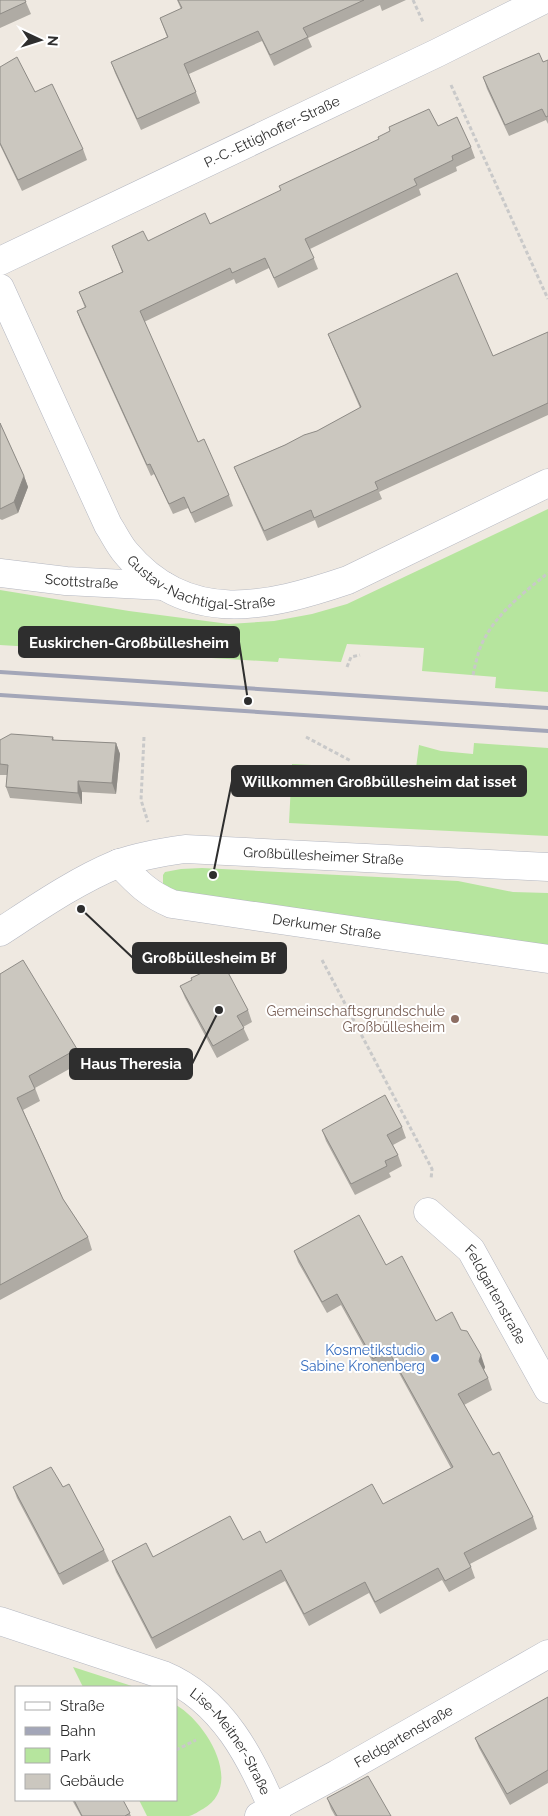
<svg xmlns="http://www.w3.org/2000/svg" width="548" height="1816" viewBox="0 0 548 1816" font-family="Raleway,sans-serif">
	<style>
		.green { fill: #b6e59e }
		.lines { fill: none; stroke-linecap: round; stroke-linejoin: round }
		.street-casing { stroke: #b4b7c1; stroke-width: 29 }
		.secondary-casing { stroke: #b4b7c1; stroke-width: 29 }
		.path { stroke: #c9c9c9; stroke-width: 3; stroke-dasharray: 4 2.5; stroke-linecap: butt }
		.street { stroke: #fff; stroke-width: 28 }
		.secondary { stroke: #fff; stroke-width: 28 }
		.rail { stroke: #a3a6b8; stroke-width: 4 }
		.wall { fill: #afaba4 }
		.shaded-wall { fill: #8e8b86 }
		.building { fill: #cbc7bf; stroke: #8e8b86 }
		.education-dot { fill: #8d6e63; stroke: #fff; stroke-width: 2 }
		.shop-dot { fill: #3f7fe0; stroke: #fff; stroke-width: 2 }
		.labels { text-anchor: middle; stroke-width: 4; stroke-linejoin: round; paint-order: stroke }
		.street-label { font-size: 14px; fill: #2e2e2e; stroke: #fff }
		.education-label { font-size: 14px; fill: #785e54; stroke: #fff; text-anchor: end }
		.shop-label { font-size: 14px; fill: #366cbe; stroke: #fff; text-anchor: end }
		.leader { fill: none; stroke: #2e2e2e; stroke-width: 2 }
		.callout-dot { fill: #2e2e2e; stroke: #fff; stroke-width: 2 }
		.callout { fill: #2e2e2e; stroke: #2e2e2e; stroke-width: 2 }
		.callout-label { font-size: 15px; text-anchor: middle; font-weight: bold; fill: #fff }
	</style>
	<rect width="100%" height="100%" fill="#efe9e1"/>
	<path class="green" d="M548,509V692L495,688L496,677L422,671L424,648L347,644L341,662L279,658L278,662L0,645V590L129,611L229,624L274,621L312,614L347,604Z
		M474,743L548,748V836L289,823L292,764L351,767V773L415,776L419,745L441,751L473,754Z
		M202,868L458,881L513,892L548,893V946L171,891L163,885V875L165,872L181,869Z
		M73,1667L135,1687H83Z
		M176,1705C206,1722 245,1785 203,1809C199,1811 194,1815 189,1816C176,1816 161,1816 147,1816L139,1800H176Z"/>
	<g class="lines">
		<defs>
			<g id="street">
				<path id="s1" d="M0,261L437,53L543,0"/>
				<path id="s2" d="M0,288L108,525C114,534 119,545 126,553C188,627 268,607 348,580L548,483"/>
				<path id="s3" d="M0,573L66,581L164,586"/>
				<path id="s4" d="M119,863C137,882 148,894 172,904L548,959"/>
				<path id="s5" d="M428,1212L471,1250L548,1389"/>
				<path id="s6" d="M0,1621L163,1675C223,1700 252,1759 276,1816"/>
				<path id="s7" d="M259,1816L337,1774L548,1654"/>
			</g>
			<g id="secondary">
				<path id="s8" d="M0,932C37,908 76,881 117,864C139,856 163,852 185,849L548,867"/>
			</g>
		</defs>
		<use href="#street" class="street-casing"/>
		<use href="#secondary" class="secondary-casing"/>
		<path class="path" d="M413,0L423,22
			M451,85L548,299
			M347,667L351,657L360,655
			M473,675C475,666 477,657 480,648C493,616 522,594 548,573
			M144,737L141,800L148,822
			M306,737L351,761
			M322,960L432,1169L431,1179
			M176,1750L196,1740"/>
		<use href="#street" class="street"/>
		<use href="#secondary" class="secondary"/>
		<path class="rail" d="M0,672L548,708
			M0,695L548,731"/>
	</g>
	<path class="wall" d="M0,0H25L31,14L0,28Z
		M177,0H406L382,11L380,5L308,38L312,47L274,66L262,41L189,74L200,103L141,130L115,73L111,62L167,37L160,18L181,9Z
		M548,60V124L546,120L509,136L487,89L483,77L543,62Z
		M0,67L83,149L87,160L22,191L0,145Z
		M438,126L471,147L475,158L456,167L457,171L419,189L421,195L310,249L318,269L278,288L269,268L236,284L234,279L144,322L198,442L229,495L233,506L195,523L188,508L173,514L154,474L151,476L81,322L77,311L85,308L79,292L122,272L112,246L148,241L210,224Z
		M548,332V415L379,492L382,499L318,528L315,520L267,541L238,477L234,467L317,431L360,408L332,344L328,334L493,356Z
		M0,423L24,476L28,487L18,513L2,520L0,519Z
		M53,737L54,740L116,743L120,754L116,794L82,792V804L10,798L6,787L7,775H0V740Z
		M0,974L77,1049L82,1062L35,1088L40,1101L23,1110L63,1199L88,1237L92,1250L0,1300Z
		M180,986L248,1010L252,1022L243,1027L249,1040L217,1058L185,998Z
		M402,1127L406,1138L393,1145L398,1155L402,1166L389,1173L391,1177L355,1195L326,1141L322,1130Z
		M294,1251L386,1265L436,1321L461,1330L485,1367L484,1370L488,1378L492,1390L464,1405L493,1455L533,1517L537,1529L470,1564L475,1578L449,1592L442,1580L380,1614L369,1593L309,1626L285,1581L156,1649L116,1572L112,1561L153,1557L243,1540L266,1543L383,1504L451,1468L393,1362L377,1370L341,1305L327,1313L298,1262Z
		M13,1487H63L104,1550L109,1561L63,1585L17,1498Z
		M548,1697V1783L510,1805L479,1748L475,1738Z
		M327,1798L391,1816H335L331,1809Z
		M72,1800H123L131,1816H81Z"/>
	<path class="shaded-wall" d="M24,476L28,487L18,513L14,502Z
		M116,743L120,754L116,794L112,783Z
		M78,781L82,792V804L78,793Z
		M481,1355L485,1367L483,1372L479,1361Z"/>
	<path class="building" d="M0,0H25L26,2L0,14Z
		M178,0H364L303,28L308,37L270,55L258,31L184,64L196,92L137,119L111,62L168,37L160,18L182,8Z
		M539,53L543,62L548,60V116L546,117L542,109L505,125L483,77Z
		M17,57L35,92L52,84L83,149L18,180L0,143V67Z
		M429,109L438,126L457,117L471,147L452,156L453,160L414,179L417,185L305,239L314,258L274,278L265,258L232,273L230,268L140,311L198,442L204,439L229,495L191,513L184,497L169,504L150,464L147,465L77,311L86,307L79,292L123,272L112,246L143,231L148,241L205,213L210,224L281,190L279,186L379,139L378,137L390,131L389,127Z
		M457,273L493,356L548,332V403L375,482L378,489L314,518L311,510L264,531L234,467L285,445L304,435L317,431L361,407L328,334Z
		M0,423L24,476L14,502L0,509Z
		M11,734L53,737L52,740L116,743L112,783L78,781V793L6,787L8,765L0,764V740Z
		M23,960L77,1049L29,1076L35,1089L17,1098L63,1199L88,1237L0,1285V974Z
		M223,963L248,1010L237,1016L244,1028L213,1046L180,986L192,980L191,978Z
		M385,1095L402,1127L387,1135L398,1155L385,1161L387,1166L351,1184L322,1130Z
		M359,1215L386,1265L402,1256L436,1321L452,1312L461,1330L467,1331L481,1355L479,1361L488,1378L458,1394L493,1455L499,1452L533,1517L464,1553L471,1567L445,1581L438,1568L375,1602L365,1582L304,1614L281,1570L152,1638L112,1561L146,1543L153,1557L230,1516L243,1540L260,1531L266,1543L372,1484L383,1504L453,1467L388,1350L373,1359L337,1294L322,1302L294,1251Z
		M51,1467L63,1487L69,1484L104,1550L59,1574L13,1487Z
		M548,1697V1770L507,1794L475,1738Z
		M368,1776L391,1816H337L327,1798Z
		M74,1800H123L130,1813L125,1816H82Z"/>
	<circle class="education-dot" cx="455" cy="1019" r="5"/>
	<circle class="shop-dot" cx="435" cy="1358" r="5"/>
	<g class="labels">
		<g class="street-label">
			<text dy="5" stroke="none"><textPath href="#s1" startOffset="301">P.-C.-Ettighoffer-Straße</textPath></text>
			<text dy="5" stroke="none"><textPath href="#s2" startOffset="379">Gustav-Nachtigal-Straße</textPath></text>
			<text dy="5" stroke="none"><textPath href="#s3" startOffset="82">Scottstraße</textPath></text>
			<text dy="5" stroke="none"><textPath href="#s8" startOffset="344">Großbüllesheimer Straße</textPath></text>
			<text dy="5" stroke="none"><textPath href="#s4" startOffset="224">Derkumer Straße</textPath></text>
			<text dy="5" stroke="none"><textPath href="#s5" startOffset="108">Feldgartenstraße</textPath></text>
			<text dy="5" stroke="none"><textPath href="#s7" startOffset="165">Feldgartenstraße</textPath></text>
			<text dy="5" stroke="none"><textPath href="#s6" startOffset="269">Lise-Meitner-Straße</textPath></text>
		</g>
		<g class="education-label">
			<text x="445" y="1016">Gemeinschaftsgrundschule<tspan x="445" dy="16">Großbüllesheim</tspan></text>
		</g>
		<g class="shop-label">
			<text x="425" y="1355">Kosmetikstudio<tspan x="425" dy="16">Sabine Kronenberg</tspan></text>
		</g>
	</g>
	<path class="leader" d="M248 701L239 642M213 875L232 781M81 909L133 958M219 1010L192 1064"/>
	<g class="callout-dot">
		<circle cx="248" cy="701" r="5"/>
		<circle cx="213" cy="875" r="5"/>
		<circle cx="81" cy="909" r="5"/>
		<circle cx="219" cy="1010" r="5"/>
	</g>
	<g class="callout">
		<rect x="19" y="627" width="220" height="30" rx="5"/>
		<rect x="232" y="766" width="294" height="30" rx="5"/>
		<rect x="133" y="943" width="153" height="30" rx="5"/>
		<rect x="70" y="1049" width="122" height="30" rx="5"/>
	</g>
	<g class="callout-label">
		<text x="129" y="648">Euskirchen-Großbüllesheim</text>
		<text x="379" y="787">Willkommen Großbüllesheim dat isset</text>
		<text x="209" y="963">Großbüllesheim Bf</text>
		<text x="131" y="1069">Haus Theresia</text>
	</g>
	<rect x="15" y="1686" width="162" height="115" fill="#ffffff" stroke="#ababab"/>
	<rect x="25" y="1702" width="25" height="8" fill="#ffffff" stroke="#ababab"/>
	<text x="60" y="1711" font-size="15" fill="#2e2e2e">Straße</text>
	<rect x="25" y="1727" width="25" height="8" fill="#a3a6b8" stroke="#ababab"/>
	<text x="60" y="1736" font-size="15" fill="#2e2e2e">Bahn</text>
	<rect x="25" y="1748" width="25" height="15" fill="#b6e59e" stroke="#ababab"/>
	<text x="60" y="1761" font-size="15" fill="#2e2e2e">Park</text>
	<rect x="25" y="1774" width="25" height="15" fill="#cbc7bf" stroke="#ababab"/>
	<text x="60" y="1786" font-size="15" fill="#2e2e2e">Gebäude</text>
	<g transform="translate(40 40) rotate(94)" stroke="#ffffff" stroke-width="4" paint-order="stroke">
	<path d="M0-4L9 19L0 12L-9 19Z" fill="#2e2e2e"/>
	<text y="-8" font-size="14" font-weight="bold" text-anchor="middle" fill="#2e2e2e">N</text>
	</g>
</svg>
